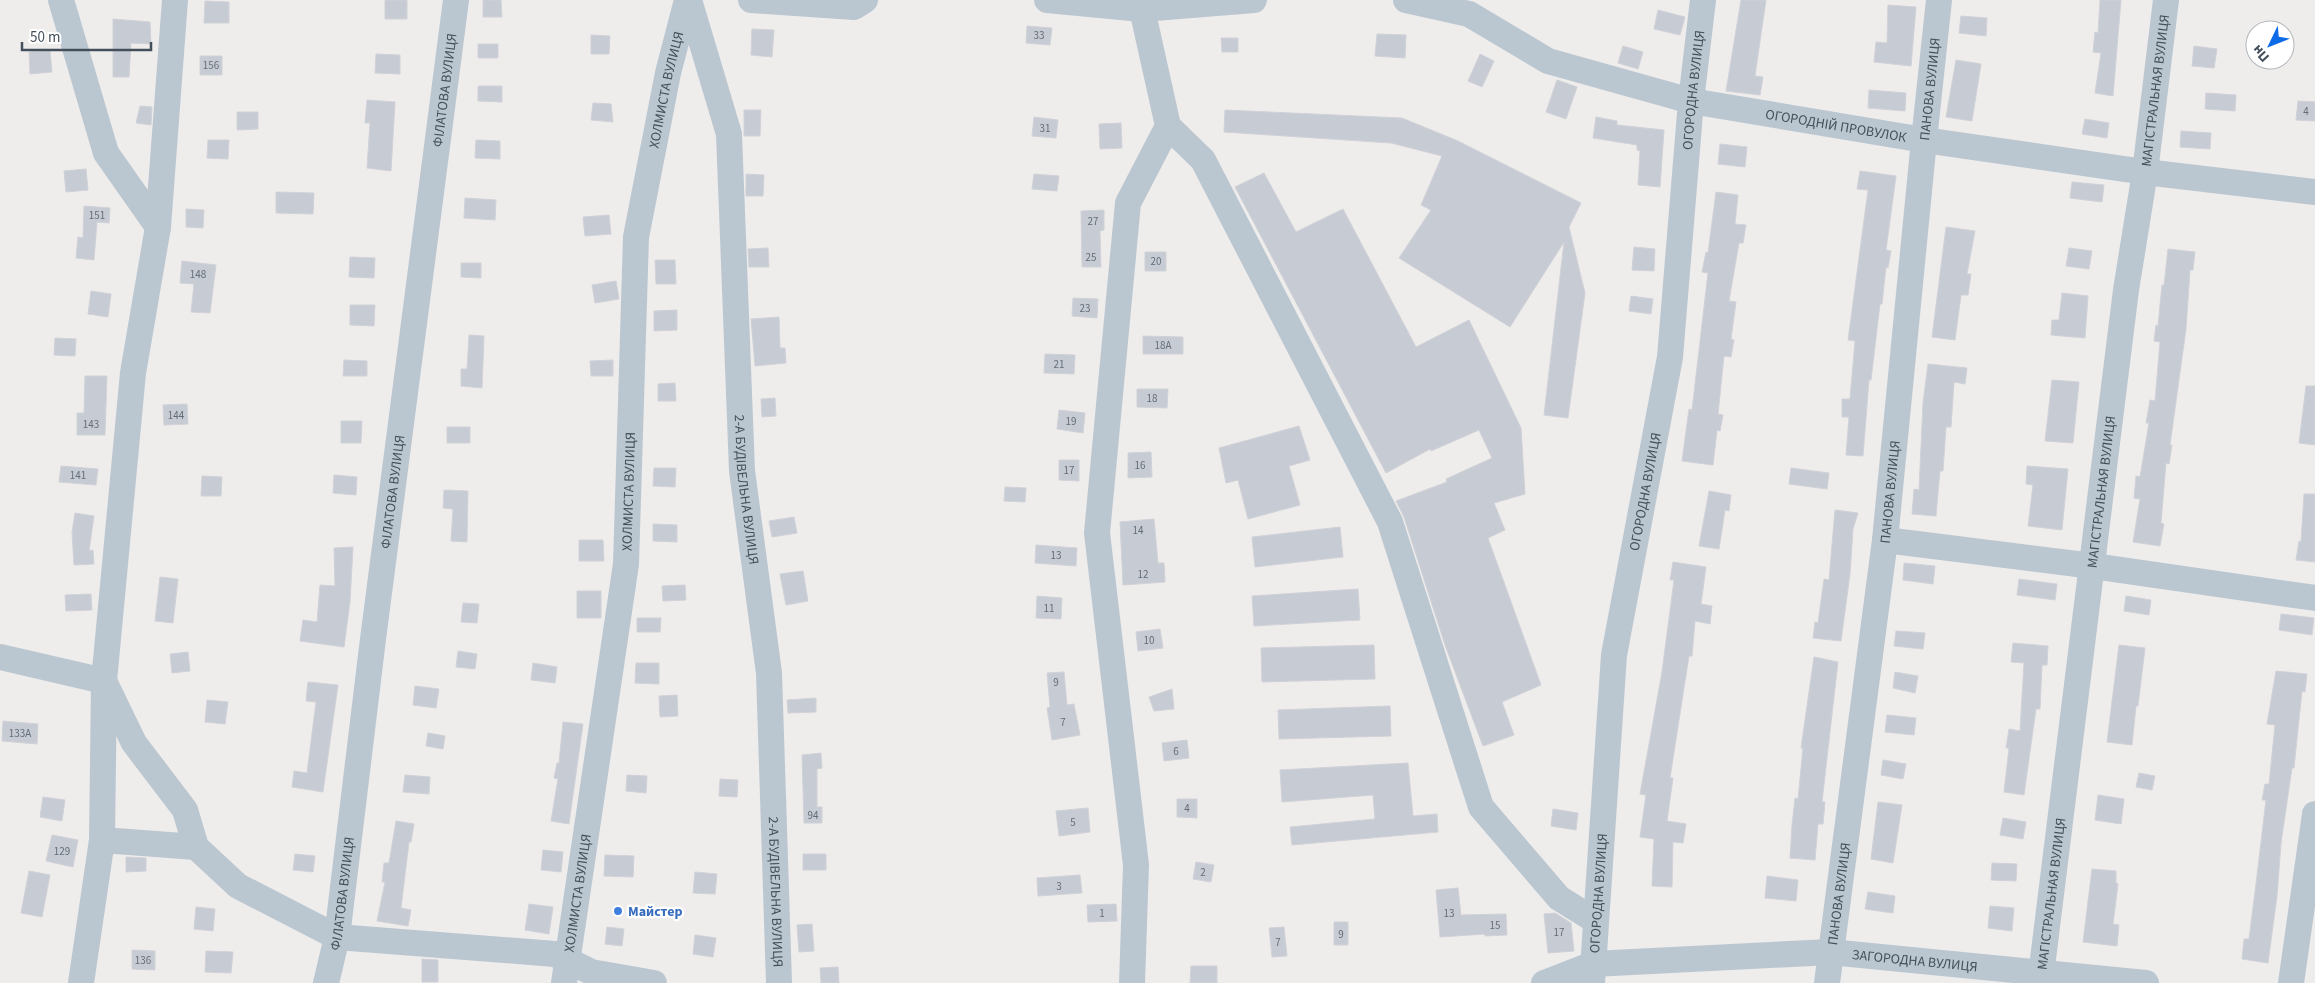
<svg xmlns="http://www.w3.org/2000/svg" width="2315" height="983" viewBox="0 0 2315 983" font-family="'Source Sans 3',sans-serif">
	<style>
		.building { fill: #c7cbd3; stroke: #d0d2d8 }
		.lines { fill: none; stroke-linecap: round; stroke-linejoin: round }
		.minor { stroke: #bbc7d0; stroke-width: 26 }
		.shop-dot { fill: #3f7fe0; stroke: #fff; stroke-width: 2 }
		.labels { text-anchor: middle; stroke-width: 4.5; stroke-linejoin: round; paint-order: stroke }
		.number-label { font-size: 11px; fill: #646e79 }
		.street-label { font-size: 14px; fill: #434f5b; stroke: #fff }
		.shop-label { font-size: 14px; font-weight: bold; fill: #366cbe; stroke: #fff; text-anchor: start }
	</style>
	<rect width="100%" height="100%" fill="#efecec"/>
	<path class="building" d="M385,0H407V19H385Z
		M483,0H501L502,17H483Z
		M1741,0H1766L1755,76L1763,77L1760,95L1726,91Z
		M2100,0H2121L2113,96L2095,93L2101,53L2093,52L2095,32L2098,33Z
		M205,1L229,2V23H204Z
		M1888,5L1916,7L1911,66L1874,62L1876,42L1887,43Z
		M1658,10L1685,17L1680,35L1654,29Z
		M1961,16L1987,18L1986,36L1959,33Z
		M113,19L150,22L151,44L131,43L129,77H113Z
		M1027,26L1052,28L1050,45L1026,43Z
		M752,29L774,30L772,57L751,55Z
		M1377,34L1406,35L1405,58L1375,56Z
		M591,35L610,36L609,54H591Z
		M1221,38H1238V52H1222Z
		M478,44H498V58H478Z
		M1623,46L1643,52L1638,69L1618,63Z
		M2194,46L2217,49L2214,68L2192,66Z
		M50,51L52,72L30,74L29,52Z
		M376,54L400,55V74L375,73Z
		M1480,54L1494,61L1482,87L1468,81Z
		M200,56H222V75H200Z
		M1956,60L1981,64L1972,121L1946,117Z
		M1557,80L1577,87L1566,119L1546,112Z
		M478,86H502V102L478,101Z
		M1869,90L1906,93L1905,111L1868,108Z
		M2206,93L2236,95L2235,111L2205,109Z
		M367,100L395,102L391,171L367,168L370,123H365Z
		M2298,101L2315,102V121L2296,120Z
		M593,103L611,104L613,122L591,120Z
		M140,106L152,107L151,125L136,123Z
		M744,110H761L760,136H744Z
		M1225,110L1402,118L1458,141L1581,203L1569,227L1585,293L1568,418L1544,415L1564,242L1510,327L1399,258L1431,210L1421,205L1442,156L1391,143L1224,132Z
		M237,112H258V129L237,130Z
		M1034,117L1058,120L1056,138L1032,136Z
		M1596,117L1617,121V125L1664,130L1660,187L1638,185L1640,151L1637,150V145L1593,138Z
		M2085,119L2109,123L2107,138L2082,134Z
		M1121,123L1122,148L1100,149L1099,124Z
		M2181,131L2211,133L2210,149L2180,147Z
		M208,140H229L228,159L207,158Z
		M476,140L500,141V159L475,158Z
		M1720,144L1747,147L1745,167L1718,164Z
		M86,169L88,190L66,192L64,171Z
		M1860,171L1896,176L1886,250L1891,251L1888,268L1886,267L1882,304H1880L1871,380H1869L1863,456L1846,455L1849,417H1842V399H1850L1855,341L1848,340L1868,190L1857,189Z
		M1264,173L1296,232L1343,209L1416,347L1469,320L1521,428L1525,494L1494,503L1505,530L1488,538L1541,685L1502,702L1514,735L1483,746L1445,645L1404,517L1396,501L1447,482L1446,479L1492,458L1479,430L1431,451L1430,449L1386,473L1235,187Z
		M746,174L764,175L763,196H746Z
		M1034,174L1059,176L1057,191L1032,189Z
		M2072,182L2104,185L2102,202L2070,198Z
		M276,192L314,193L313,214L276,213Z
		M1716,192L1738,195L1735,224L1746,225L1743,243H1739L1729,301L1736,302L1731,339L1734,340L1731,357L1724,356L1718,414L1723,415L1720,431L1717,430L1713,465L1682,461L1689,409L1692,410L1708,273L1702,272L1706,252L1708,253Z
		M465,198L496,200L495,220L464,218Z
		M84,206L110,208L109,223L97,222L94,260L76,258L78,237L83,238Z
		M186,209L204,210L203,228L186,227Z
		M1104,210V230L1100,231L1101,267H1082L1081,211Z
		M609,215L611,234L585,236L583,217Z
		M1946,227L1975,231L1967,274H1971L1968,295H1961L1955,340L1932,337Z
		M1634,247L1655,249L1654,271L1632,270Z
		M768,248L769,267H749L748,249Z
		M2069,248L2092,251L2089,269L2066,266Z
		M2168,249L2195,252L2193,270H2190L2186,329L2170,445H2172L2169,464L2166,463L2161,523L2164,524L2160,546L2133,542L2140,499L2134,498L2136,476L2140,477L2149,423H2146L2150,400L2155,401L2160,342L2154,341L2156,325L2158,326L2162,285H2164Z
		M1145,252H1166V271H1145Z
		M350,257L375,258L374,278L349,277Z
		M655,260H675L676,284H656Z
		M182,261L216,265L210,313L191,312L194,284L180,283Z
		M461,263H481V278L461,277Z
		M616,281L619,299L595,303L592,285Z
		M91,291L111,294L108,317L88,314Z
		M2062,293L2088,296L2085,338L2051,335L2052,320H2059Z
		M1631,296L1653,299L1651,314L1629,311Z
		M1073,298L1098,299L1097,318L1072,316Z
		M350,305H375L374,326L350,325Z
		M677,310V330L654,331V311Z
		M779,317L780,348H785L786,363L755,366L751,319Z
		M469,335L484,336L482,388L461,386V369H467Z
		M1143,336L1183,337V354H1143Z
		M55,338L76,339L75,356L54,355Z
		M1045,354L1075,355L1074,374L1044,373Z
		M344,360L367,361V376H343Z
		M613,360V376H591L590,361Z
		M1928,364L1967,368L1965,384L1954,382L1951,427H1946L1943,471H1940L1936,516L1912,514L1914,489L1919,490L1923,403Z
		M85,376H107L105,435H77V413H84Z
		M2052,380L2079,382L2073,443L2045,441Z
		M675,383L676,401H658V384Z
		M2306,386H2315V445L2299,443Z
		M1137,389H1168L1167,408L1137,407Z
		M775,398L776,416L762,417L761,399Z
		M187,404L188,424L164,425L163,405Z
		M1059,410L1085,413L1083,433L1057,429Z
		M341,421H362L361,443H341Z
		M1299,426L1310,460L1289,466L1300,505L1248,519L1238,480L1226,483L1219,448Z
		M447,427H470V443H447Z
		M1151,452L1152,477L1128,478V453Z
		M1059,460H1079V481L1059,480Z
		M61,466L98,469L96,485L59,482Z
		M2027,466L2068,469L2062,530L2028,526L2033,485L2026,484Z
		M654,468H676L675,487L653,486Z
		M1791,468L1829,473L1827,489L1789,484Z
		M334,475L357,477L356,495L333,493Z
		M202,476L222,477L221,496H201Z
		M1005,487L1026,488L1025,502L1004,501Z
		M444,490L468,491L467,542L451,541L453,509L443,508Z
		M1709,491L1731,495L1729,511L1725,510L1719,549L1699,546Z
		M2304,494H2315V562L2296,560L2299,541L2301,542Z
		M1835,510L1858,513L1853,529L1850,574L1841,641L1813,638L1815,622L1818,623L1824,579L1829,580Z
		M75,513L94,516L89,551L93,550L94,564L74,565L72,532Z
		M794,517L797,533L772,537L769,521Z
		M1154,519L1158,563H1164L1165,582L1123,585L1120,522Z
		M653,524L677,525V542L653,541Z
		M1340,527L1343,557L1255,567L1252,537Z
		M579,540H603L604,561H579Z
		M1036,545L1077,548L1076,566L1035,563Z
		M353,547L350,602L344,647L300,641L303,620L317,622L320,585L335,586L334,548Z
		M1673,562L1706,567L1701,604L1712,606L1710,624L1695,621L1692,656H1689L1670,778H1673L1667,821L1686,824L1683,843L1673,842L1672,887L1652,886L1654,839L1640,837L1646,795L1640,794L1662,672L1674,580H1670Z
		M1904,563L1935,566L1933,584L1903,580Z
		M803,571L808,601L786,605L780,574Z
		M160,577L178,579L173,623L155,621Z
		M2019,579L2057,584L2055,600L2017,595Z
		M685,585L686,600L663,601L662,586Z
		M1358,589L1360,620L1254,626L1252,596Z
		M577,591H601V618H577Z
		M91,594L92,610L66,611L65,595Z
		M1037,596L1062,598L1061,619L1036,618Z
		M2126,596L2151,600L2149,615L2124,611Z
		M463,603L479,604L477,623L461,622Z
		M2281,614L2314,618L2312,635L2279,630Z
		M637,618H661L660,632H637Z
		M1160,629L1163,648L1138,651L1136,632Z
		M1896,631L1925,633L1923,649L1894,646Z
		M2013,643L2048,646L2047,665H2042L2040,709H2036L2024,795L2004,792L2009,748H2006L2009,729L2020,731L2024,663L2011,662Z
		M1374,645L1375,679L1262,682L1261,648Z
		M2119,645L2145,648L2138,706H2136L2132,745L2107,742Z
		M458,651L477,654L475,669L456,667Z
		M188,652L190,671L172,673L170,654Z
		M1814,657L1838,662L1822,802H1825L1823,824H1818L1815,860L1790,858L1792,825L1795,798L1798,799L1803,748H1801Z
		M533,663L557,667L555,683L531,680Z
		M636,663H659V684L635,683Z
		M2276,671L2307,674L2305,692L2302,691L2294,768H2292L2281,843L2277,896L2268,963L2242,959L2244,939H2249L2256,884L2266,800H2262L2265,784H2269L2275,725L2267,724Z
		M1064,672L1067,705L1074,704L1080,735L1052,740L1047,708L1050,707L1047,673Z
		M1895,672L1918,676L1915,693L1893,688Z
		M308,682L338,685L323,792L292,787L294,771L307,773L316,702L306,701Z
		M415,686L439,689L436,708L413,705Z
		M1172,689L1174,709L1154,711L1149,697Z
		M677,695L678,716L660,717L659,696Z
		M816,698V712L788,713L787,700Z
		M207,700L228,702L225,724L205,722Z
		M1390,706L1391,736L1279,739L1278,710Z
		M1887,715L1916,718L1914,735L1885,732Z
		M3,721L38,724L37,744L2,741Z
		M563,722L583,724L569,824L551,821L558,779L554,778L557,763H559Z
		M428,733L445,736L443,749L426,746Z
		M1187,740L1189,758L1164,761L1162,743Z
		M821,753L822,768L817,769V807H822V823H804L802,755Z
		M1883,760L1906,764L1903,779L1881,775Z
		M1408,763L1413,816L1437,814L1438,832L1292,845L1290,827L1375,819L1373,795L1282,802L1280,770Z
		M2139,773L2155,776L2152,790L2136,787Z
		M405,775L430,777L429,794L403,792Z
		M627,775L647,776L646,793L626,791Z
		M720,779L738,780L737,797L719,796Z
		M2098,795L2124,799L2121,824L2095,820Z
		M43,797L65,800L62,821L40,817Z
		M1177,799H1197V818L1177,817Z
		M1878,802L1902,805L1893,863L1871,859Z
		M1088,808L1090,832L1059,836L1056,811Z
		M1553,809L1578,813L1576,830L1551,826Z
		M2003,818L2026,822L2023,839L2000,835Z
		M396,821L414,824L411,842H409L401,908L411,910L408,926L377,921L385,882H382L384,863H389Z
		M52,835L78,840L73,867L46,861Z
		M543,850L563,852L561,872L541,870Z
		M295,854L315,856L313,872L293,870Z
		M803,854H826V870H803Z
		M605,855L634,856L633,877L604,876Z
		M126,857L146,858V871L126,872Z
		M1196,862L1214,865L1211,882L1193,879Z
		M1992,863L2017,864L2016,881L1991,880Z
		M2092,869L2116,871V883L2118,884L2113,924L2119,925L2117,946L2083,942Z
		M29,871L50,875L42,917L21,913Z
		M695,872L717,874L715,894L693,893Z
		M1080,875L1082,893L1038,896L1037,878Z
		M1767,876L1798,880L1796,901L1765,898Z
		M1458,888L1461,915L1506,914L1507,935L1485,936V934L1440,937L1436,890Z
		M1868,892L1895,896L1893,913L1865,909Z
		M529,904L553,907L549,934L525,930Z
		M1116,904L1117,921L1088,922L1087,905Z
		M1990,906L2014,908L2012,931L1988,928Z
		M196,907L215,909L213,931L194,929Z
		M1555,913L1571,923L1574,951L1548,953L1544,914Z
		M1334,922H1348V945H1334Z
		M812,924L814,951L799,952L797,925Z
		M607,927L624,929L622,946L605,944Z
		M1284,927L1287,956L1272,957L1269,928Z
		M695,935L716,938L713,957L693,954Z
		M132,950L155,951V970L132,969Z
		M206,951L233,952L231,973L205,972Z
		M422,959L438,960V982H422Z
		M1191,966H1217V983H1190Z
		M838,967L839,983H821L820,968Z"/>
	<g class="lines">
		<g class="minor">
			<path d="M61,0L106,153L158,227"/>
			<path id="s1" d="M689,0L729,134L742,471L769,673L779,983"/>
			<path d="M751,0L854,7L865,0"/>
			<path d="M1047,0L1142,9L1254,0"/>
			<path id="s2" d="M1406,0L1469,14L1548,61L1691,101L1924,140L2145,172L2315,192"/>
			<path d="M1142,9L1168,126L1203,160L1390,522L1481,807L1559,898L1596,921"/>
			<path d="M1885,540L2093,566L2315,598"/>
			<path d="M0,657L104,681L134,743L185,810L196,847L238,886L337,937L555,954L591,972L654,983"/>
			<path d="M102,840L196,847"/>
			<path d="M81,983L102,840L104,681L133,373L158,227L175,0"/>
			<path id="s3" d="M326,983L337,937L373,639L456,0"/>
			<path id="s4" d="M564,983L626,564L636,237L668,73L687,0"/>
			<path d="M1132,983L1136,865L1097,533L1128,203L1168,126"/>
			<path id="s5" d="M1544,983L1593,964L1830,952L2146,983"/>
			<path id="s6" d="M1592,983L1614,655L1670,357L1691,101L1703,0"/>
			<path id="s7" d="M1827,983L1885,540L1924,140L1939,0"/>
			<path id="s8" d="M2040,983L2126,290L2145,172L2166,0"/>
			<path d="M2291,983L2315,814"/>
		</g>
	</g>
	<circle class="shop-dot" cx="618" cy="911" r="5"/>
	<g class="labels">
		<g class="number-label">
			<text x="1039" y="39">33</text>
			<text x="211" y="69">156</text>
			<text x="2306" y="115">4</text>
			<text x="1045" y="132">31</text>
			<text x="97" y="219">151</text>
			<text x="1093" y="225">27</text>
			<text x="1091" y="261">25</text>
			<text x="1156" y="265">20</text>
			<text x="198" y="278">148</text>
			<text x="1085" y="312">23</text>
			<text x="1163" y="349">18А</text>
			<text x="1059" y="368">21</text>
			<text x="1152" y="402">18</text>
			<text x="176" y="419">144</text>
			<text x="1071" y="425">19</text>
			<text x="91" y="428">143</text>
			<text x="1140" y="469">16</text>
			<text x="1069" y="474">17</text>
			<text x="78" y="479">141</text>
			<text x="1138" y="534">14</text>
			<text x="1056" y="559">13</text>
			<text x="1143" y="578">12</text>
			<text x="1049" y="612">11</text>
			<text x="1149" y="644">10</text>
			<text x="1056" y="686">9</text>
			<text x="1063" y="726">7</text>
			<text x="20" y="737">133А</text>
			<text x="1176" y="755">6</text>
			<text x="1187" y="812">4</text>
			<text x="813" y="819">94</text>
			<text x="1073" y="826">5</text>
			<text x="62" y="855">129</text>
			<text x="1203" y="876">2</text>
			<text x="1059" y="890">3</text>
			<text x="1102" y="917">1</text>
			<text x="1449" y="917">13</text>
			<text x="1495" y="929">15</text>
			<text x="1559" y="936">17</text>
			<text x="1341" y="938">9</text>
			<text x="1278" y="946">7</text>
			<text x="143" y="964">136</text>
		</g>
		<g class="street-label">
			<text dy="5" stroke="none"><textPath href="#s4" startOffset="901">ХОЛМИСТА ВУЛИЦЯ</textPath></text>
			<text dy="5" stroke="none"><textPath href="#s7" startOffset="900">ПАНОВА ВУЛИЦЯ</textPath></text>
			<text dy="5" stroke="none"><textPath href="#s3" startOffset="901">ФІЛАТОВА ВУЛИЦЯ</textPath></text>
			<text dy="5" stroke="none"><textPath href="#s6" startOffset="900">ОГОРОДНА ВУЛИЦЯ</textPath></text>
			<text dy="5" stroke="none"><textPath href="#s8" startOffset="900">МАГІСТРАЛЬНАЯ ВУЛИЦЯ</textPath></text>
			<text dy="5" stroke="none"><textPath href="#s2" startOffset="452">ОГОРОДНІЙ ПРОВУЛОК</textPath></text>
			<text dy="5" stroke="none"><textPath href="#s1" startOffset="496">2-А БУДІВЕЛЬНА ВУЛИЦЯ</textPath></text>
			<text dy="5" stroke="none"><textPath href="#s4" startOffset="496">ХОЛМИСТА ВУЛИЦЯ</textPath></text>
			<text dy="5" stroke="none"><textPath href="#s6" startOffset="495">ОГОРОДНА ВУЛИЦЯ</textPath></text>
			<text dy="5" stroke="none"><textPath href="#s8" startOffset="495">МАГІСТРАЛЬНАЯ ВУЛИЦЯ</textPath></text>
			<text dy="5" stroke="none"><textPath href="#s3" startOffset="496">ФІЛАТОВА ВУЛИЦЯ</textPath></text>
			<text dy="5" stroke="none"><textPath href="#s7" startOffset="495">ПАНОВА ВУЛИЦЯ</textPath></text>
			<text dy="5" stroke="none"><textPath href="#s4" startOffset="91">ХОЛМИСТА ВУЛИЦЯ</textPath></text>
			<text dy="5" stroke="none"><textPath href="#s1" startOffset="900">2-А БУДІВЕЛЬНА ВУЛИЦЯ</textPath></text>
			<text dy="5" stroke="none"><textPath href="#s6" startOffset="90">ОГОРОДНА ВУЛИЦЯ</textPath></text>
			<text dy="5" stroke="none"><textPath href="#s8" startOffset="90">МАГІСТРАЛЬНАЯ ВУЛИЦЯ</textPath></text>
			<text dy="5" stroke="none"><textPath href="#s3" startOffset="91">ФІЛАТОВА ВУЛИЦЯ</textPath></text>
			<text dy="5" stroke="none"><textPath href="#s7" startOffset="90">ПАНОВА ВУЛИЦЯ</textPath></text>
			<text dy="5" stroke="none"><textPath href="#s5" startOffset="375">ЗАГОРОДНА ВУЛИЦЯ</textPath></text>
		</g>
		<g class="shop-label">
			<text x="628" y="916">Майстер</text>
		</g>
	</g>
	<g transform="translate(2270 45) rotate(227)"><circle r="24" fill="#ffffff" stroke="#b4b9bd"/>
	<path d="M0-4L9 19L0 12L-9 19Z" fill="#0e6be7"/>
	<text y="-8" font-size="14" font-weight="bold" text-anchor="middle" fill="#434f5b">Пн</text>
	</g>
	<path d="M22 42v8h129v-8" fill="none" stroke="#434f5b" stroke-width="2.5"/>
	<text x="30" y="42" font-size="15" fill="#434f5b" stroke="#ffffff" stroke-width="4" paint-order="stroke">50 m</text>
</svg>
